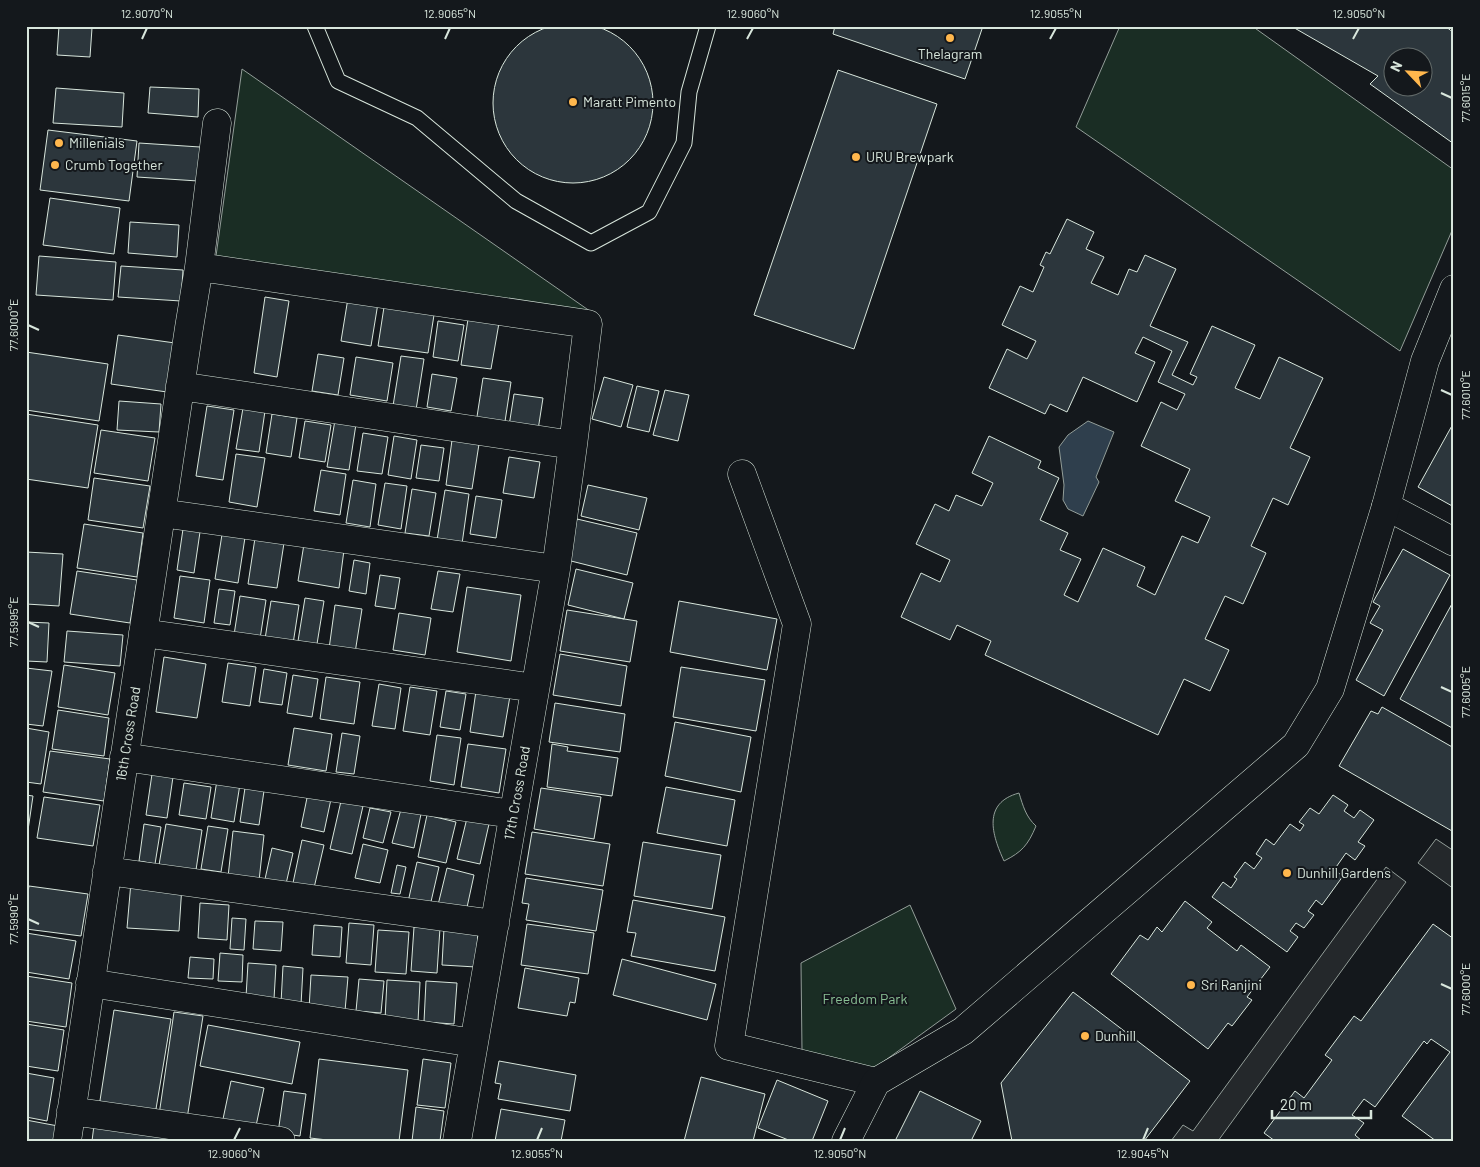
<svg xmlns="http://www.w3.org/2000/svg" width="1480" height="1167" viewBox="0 0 1480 1167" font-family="Barlow,sans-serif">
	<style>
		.green { fill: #1a2d24; stroke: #939e99 }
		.parking { fill: #24282b; stroke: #939e99 }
		.water { fill: #2f3f4d; stroke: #939e99 }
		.building { fill: #2c363c; stroke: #d8e6dc; fill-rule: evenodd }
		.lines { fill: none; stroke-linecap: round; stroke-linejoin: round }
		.lane-casing { stroke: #d8e6dc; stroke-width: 17 }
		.street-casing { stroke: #d8e6dc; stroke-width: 29 }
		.secondary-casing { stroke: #d8e6dc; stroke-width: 29 }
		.lane { stroke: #14181c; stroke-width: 15 }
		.street { stroke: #14181c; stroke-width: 28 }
		.secondary { stroke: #14181c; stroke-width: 28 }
		.ticks { fill: none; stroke: #d8e6dc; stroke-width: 2 }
		.poi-dot { fill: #ffb74d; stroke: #14181c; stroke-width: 2 }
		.labels { text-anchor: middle; stroke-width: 4; stroke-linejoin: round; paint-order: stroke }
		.poi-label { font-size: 14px; fill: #d8e6dc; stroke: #14181c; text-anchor: start }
		.street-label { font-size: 14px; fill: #d8e6dc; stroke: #14181c }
		.park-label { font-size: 14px; fill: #8ac095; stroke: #14181c }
		.neatline { fill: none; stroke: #d8e6dc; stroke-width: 2 }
		.ticks-label { font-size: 12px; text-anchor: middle; fill: #d8e6dc }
	</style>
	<rect width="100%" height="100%" fill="#14181c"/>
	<path class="green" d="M1120,26H1252L1454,170V226L1400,351L1076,127Z
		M242,69L597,316L216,256Z
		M1019,793C1023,806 1026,817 1036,826C1028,845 1022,852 1004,861C992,835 982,803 1019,793Z
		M910,905L956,1009L872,1070L802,1051L801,963Z"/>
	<path class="parking" d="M1436,839L1454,851V889L1418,863Z
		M1386,867L1406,882L1218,1141H1171L1183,1125L1193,1131Z"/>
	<path class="water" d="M1088,421L1114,432L1096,477L1099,482L1083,516L1068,509L1063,500L1064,485L1059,447L1068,435Z"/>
	<path class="building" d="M493 103a80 80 0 1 1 160 0a80 80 0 1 1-160 0Z
		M59,26L92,28L90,57L57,55Z
		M835,26H983L965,79L833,34Z
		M1291,26H1445L1454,33V144L1370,84L1378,76ZM1392,58H1422V88H1392Z
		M838,70L937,104L854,349L754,315Z
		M150,87L199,89L198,117L148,113Z
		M56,88L124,93L122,127L53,123Z
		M48,130L137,141L129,201L40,190Z
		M139,143L200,147L198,181L137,177Z
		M50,198L120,208L114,254L43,245Z
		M1067,219L1094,232L1086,249L1104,257L1091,283L1118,295L1129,269L1137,272L1145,255L1176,269L1150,326L1188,342L1172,375L1193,385L1197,377L1190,374L1212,326L1255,345L1235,388L1260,399L1279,357L1323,378L1290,448L1310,457L1288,505L1273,498L1251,546L1266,553L1243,604L1225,596L1205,639L1229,650L1210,691L1184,679L1158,735L985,655L991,641L957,625L950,640L901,617L921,573L940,582L950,560L916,544L935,504L949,511L956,495L982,506L993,483L972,473L989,436L1041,461L1038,468L1059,478L1040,520L1068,533L1060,550L1081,559L1064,595L1078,602L1103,548L1145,567L1137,586L1155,595L1182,536L1198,543L1210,517L1175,501L1190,469L1141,446L1161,402L1177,410L1185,394L1158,382L1172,351L1143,337L1135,353L1155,362L1137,402L1083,377L1067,412L1050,404L1045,414L989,388L1007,349L1027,359L1036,341L1002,325L1020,286L1033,292L1044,267L1040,265L1046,252L1050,254Z
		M130,222L179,225L177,257L128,253Z
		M39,256L116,262L113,300L36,295Z
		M121,266L183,270L181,301L118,297Z
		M265,297L289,301L277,377L254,373Z
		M348,298L378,303L371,346L341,341Z
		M384,307L434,315L428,353L378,346Z
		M468,319L499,323L491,369L461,365Z
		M438,321L464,325L458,361L433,357Z
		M118,335L175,343L167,392L111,384Z
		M26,352L108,364L99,421L26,410Z
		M318,354L344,358L338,395L312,391Z
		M401,356L424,359L416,410L393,406Z
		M356,357L393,363L387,401L350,395Z
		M432,374L457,378L451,411L427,407Z
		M604,377L633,385L621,427L592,419Z
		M483,378L511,382L504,428L476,423Z
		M637,386L659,391L649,432L627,427Z
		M665,390L689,395L678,441L653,435Z
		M514,394L543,398L538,430L509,426Z
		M119,401L161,404L159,432L117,430Z
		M207,406L234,410L223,480L196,476Z
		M243,408L265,411L259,452L236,449Z
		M26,414L98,425L88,488L26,479Z
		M272,414L297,418L291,457L266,453Z
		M335,420L356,424L349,470L327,467Z
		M305,421L331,425L325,462L299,458Z
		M1454,422V507L1418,487Z
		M101,430L155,438L148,481L94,473Z
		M363,433L388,437L382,474L357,471Z
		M394,436L417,440L411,479L388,475Z
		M452,440L479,444L472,489L446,485Z
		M421,445L444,448L439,481L416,478Z
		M236,454L265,458L257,507L229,502Z
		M509,457L540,462L534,498L503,493Z
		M321,470L346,474L340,515L314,511Z
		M94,478L150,486L143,528L88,520Z
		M353,480L376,484L370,527L346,523Z
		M385,483L407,486L401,529L378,525Z
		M588,485L647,498L639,530L581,516Z
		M412,489L436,493L429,536L405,533Z
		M445,490L469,494L462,544L437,540Z
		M476,496L502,500L496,538L470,534Z
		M577,519L637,533L627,575L567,560Z
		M84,524L143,533L137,577L77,568Z
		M223,528L246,531L238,583L215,579Z
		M183,529L200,532L194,573L177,570Z
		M255,538L284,543L277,588L248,584Z
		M304,544L344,550L339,588L298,581Z
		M1403,549L1450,575L1384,696L1356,680L1383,630L1370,623L1380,606L1373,602Z
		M26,552L63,554L59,606L26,604Z
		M354,560L370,563L366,594L349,591Z
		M576,569L633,583L624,619L568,605Z
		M77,571L137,580L130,623L70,614Z
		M438,571L460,574L453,612L431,609Z
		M380,575L400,578L395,609L375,606Z
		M180,576L210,580L204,623L174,618Z
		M467,587L521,595L511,661L457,652Z
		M219,589L235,591L230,625L214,623Z
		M240,596L266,600L260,639L234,635Z
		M305,598L324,601L317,644L298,641Z
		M1454,600V729L1400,699Z
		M271,601L299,605L293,644L265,639Z
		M679,601L777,619L767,670L670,652Z
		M335,605L362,609L355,653L329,649Z
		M567,610L637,621L630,662L560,651Z
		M399,613L431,618L425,655L393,650Z
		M26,622L49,623L47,662L26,661Z
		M67,631L123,635L120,666L64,662Z
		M560,654L627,666L621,706L553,695Z
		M164,657L206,664L197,718L156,712Z
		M228,663L256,667L250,706L222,702Z
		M64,665L115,673L108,715L58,707Z
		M681,667L765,680L756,731L673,717Z
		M26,668L52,671L43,726L26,724Z
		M264,669L287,673L282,705L259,702Z
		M293,675L318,679L312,717L287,713Z
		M326,677L360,682L354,724L320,719Z
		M379,684L401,688L395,729L372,726Z
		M410,687L437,691L430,735L403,731Z
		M446,691L466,694L460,730L440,727Z
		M476,691L510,696L503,737L470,732Z
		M555,703L625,714L620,752L549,742Z
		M1382,707L1454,748V827L1452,831L1339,766L1371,711L1378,714Z
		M58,710L109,718L104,756L52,749Z
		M675,722L751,737L741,792L665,776Z
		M26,728L49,732L41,784L26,782Z
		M294,728L332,734L326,771L288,765Z
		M342,733L360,736L354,774L336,772Z
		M437,735L461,738L454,785L430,781Z
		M468,744L506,749L499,793L461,787Z
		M552,744L568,747L567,751L618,758L612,796L547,787Z
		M50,751L110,759L104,801L43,792Z
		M152,774L173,777L167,818L146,815Z
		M217,780L240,784L234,822L211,818Z
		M246,781L265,784L259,825L240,822Z
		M184,783L211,787L206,819L179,815Z
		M666,787L735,800L727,846L657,833Z
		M541,788L601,797L594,839L534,829Z
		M308,793L331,799L324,832L301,827Z
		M26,795L33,796L27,837H26Z
		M1333,795L1348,805L1344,811L1354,818L1360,810L1374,820L1358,842L1365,846L1355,860L1346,853L1334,870L1343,876L1322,905L1316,900L1308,911L1314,915L1304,928L1296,923L1290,931L1298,937L1287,952L1212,897L1223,882L1231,888L1237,879L1234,877L1245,862L1254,869L1262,858L1256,854L1266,839L1274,845L1290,824L1300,831L1304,825L1299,822L1310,808L1319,814Z
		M44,797L100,805L93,846L37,838Z
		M341,801L363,806L352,854L330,849Z
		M370,808L391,812L383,843L363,838Z
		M401,809L421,814L414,848L392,843Z
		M427,815L456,822L446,863L418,857Z
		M467,818L489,824L480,864L457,859Z
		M144,824L161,827L155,864L139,861Z
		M166,824L202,830L196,870L159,865Z
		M208,826L228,829L221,872L201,869Z
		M233,831L264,835L259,881L228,877Z
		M532,832L610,844L603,886L525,874Z
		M302,840L324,845L314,888L293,883Z
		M643,842L721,855L712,909L634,896Z
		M363,844L388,850L380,883L355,878Z
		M272,848L293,853L286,884L265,879Z
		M417,862L439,867L430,906L408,902Z
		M397,865L406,867L400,894L391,893Z
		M447,868L474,875L466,912L438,905Z
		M526,878L603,890L596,931L526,920L529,904L522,903Z
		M131,882L182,885L179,931L127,928Z
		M29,886L88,894L81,936L26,929V904Z
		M633,900L725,917L715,971L631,956L636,933L627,932Z
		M1185,901L1212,922L1207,928L1237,951L1241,945L1270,967L1247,997L1252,1000L1232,1026L1228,1023L1208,1049L1111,974L1140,935L1148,940L1157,927L1162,932Z
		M200,903L229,905L227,940L198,938Z
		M232,918L246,919L244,950L230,949Z
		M255,921L283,922L281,951L253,949Z
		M349,923L374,925L371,965L346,963Z
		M527,924L594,933L588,974L521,965Z
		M1433,924L1454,939V1013L1452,1016L1454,1018V1141H1436L1402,1116L1450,1052L1431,1039L1427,1044L1424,1041L1375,1107L1364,1099L1352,1115L1364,1123L1355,1135L1362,1141H1275L1264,1133L1295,1091L1304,1098L1332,1060L1325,1055L1354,1016L1361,1021Z
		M314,925L342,927L340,957L312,955Z
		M414,927L440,928L437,973L411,971Z
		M444,928L478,930L476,967L442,965Z
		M378,930L409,932L406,974L375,972Z
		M26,933L76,941L69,979L26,972Z
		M220,953L243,955L242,982L218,981Z
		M190,957L214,959L213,979L188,978Z
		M622,959L716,984L707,1020L613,995Z
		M248,963L276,965L274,999L246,997Z
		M283,966L303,968L301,1005L281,1003Z
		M525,968L579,978L575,1003L570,1002L567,1016L518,1008Z
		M311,975L348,977L345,1011L309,1009Z
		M26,976L72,983L66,1027L26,1021Z
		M359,979L384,981L381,1013L356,1011Z
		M387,980L420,982L418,1022L385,1020Z
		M426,981L457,983L454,1024L424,1022Z
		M1073,992L1190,1081L1144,1141H1012L1001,1083Z
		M114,1010L171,1019L155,1115L99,1107Z
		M174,1012L203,1016L187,1119L159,1115Z
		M26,1024L64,1030L58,1071L26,1066Z
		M208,1025L300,1042L292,1084L200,1066Z
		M319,1059L408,1070L399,1141H336L310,1138Z
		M423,1059L451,1063L445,1108L417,1105Z
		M499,1061L576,1075L570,1111L498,1099L501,1084L495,1083Z
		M26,1073L54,1078L47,1121L26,1117Z
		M701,1077L765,1094L753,1141H684Z
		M777,1080L828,1101L812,1141H791L758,1128Z
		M231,1081L264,1088L256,1126L223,1119Z
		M284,1091L306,1094L300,1136L278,1133Z
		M920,1091L981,1121L971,1141H895Z
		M416,1107L444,1111L440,1141H412Z
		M501,1109L565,1120L561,1141H495Z
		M26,1120L58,1126L55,1141H26Z
		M94,1125L188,1141H92Z"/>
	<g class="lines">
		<defs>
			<path id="lane" d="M315,26L338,81L417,118L516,201L591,243L649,212L684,143L689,92L708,26"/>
			<path id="street" d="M217,123L199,267L588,324L573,445L556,569L457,1141
				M180,386L573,445
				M742,474L797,624L729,1046L876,1082
				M1386,506L1454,542
				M161,513L556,569
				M143,633L535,688
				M124,757L513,814
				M107,871L495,924
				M90,983L474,1043
				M71,1111L281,1141
				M67,1141L189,328L199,267"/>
			<path id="secondary" d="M846,1141L876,1082L963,1031L1296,745L1330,689L1386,506L1425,361L1454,289"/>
		</defs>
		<use href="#lane" class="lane-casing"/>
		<use href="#street" class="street-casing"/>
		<use href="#secondary" class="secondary-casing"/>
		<use href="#lane" class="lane"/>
		<use href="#street" class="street"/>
		<use href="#secondary" class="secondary"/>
	</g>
	<path class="ticks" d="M142,39L147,28M445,39L450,28M747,39L753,28M1050,39L1056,28M1353,39L1359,28M1441,93L1452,98M28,325L39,330M1441,390L1452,395M28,622L39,627M1441,687L1452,692M28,919L39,924M1441,984L1452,989M234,1140L240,1128M537,1140L542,1128M840,1140L845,1128M1143,1140L1148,1128"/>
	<g class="poi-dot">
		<circle cx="950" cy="38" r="5"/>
		<circle cx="573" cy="102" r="5"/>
		<circle cx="59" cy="143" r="5"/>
		<circle cx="856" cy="157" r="5"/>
		<circle cx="55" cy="165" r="5"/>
		<circle cx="1287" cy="873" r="5"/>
		<circle cx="1191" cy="985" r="5"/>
		<circle cx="1085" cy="1036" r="5"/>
	</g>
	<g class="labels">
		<g class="poi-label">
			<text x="950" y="59" text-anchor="middle">Thelagram</text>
			<text x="583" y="107">Maratt Pimento</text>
			<text x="69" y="148">Millenials</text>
			<text x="866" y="162">URU Brewpark</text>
			<text x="65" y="170">Crumb Together</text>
			<text x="1297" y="878">Dunhill Gardens</text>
			<text x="1201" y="990">Sri Ranjini</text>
			<text x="1095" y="1041">Dunhill</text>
		</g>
		<g class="street-label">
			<text transform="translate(128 734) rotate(-81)" y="5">16th Cross Road</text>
			<text transform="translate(517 793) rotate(-80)" y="5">17th Cross Road</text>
		</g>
		<g class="park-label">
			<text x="865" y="1004">Freedom Park</text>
		</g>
	</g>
	<rect width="1480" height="1167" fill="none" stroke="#14181c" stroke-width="55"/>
	<g transform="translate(1408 72) rotate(295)"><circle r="24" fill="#14181c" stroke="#626a69"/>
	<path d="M0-4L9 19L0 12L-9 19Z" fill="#ffb74d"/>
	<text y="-8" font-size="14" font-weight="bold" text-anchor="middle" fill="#d8e6dc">N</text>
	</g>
	<path d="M1272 1110v8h99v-8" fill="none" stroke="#d8e6dc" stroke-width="2.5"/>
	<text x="1280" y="1110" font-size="15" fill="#d8e6dc" stroke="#14181c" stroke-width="4" paint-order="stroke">20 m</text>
	<rect x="28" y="28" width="1424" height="1112" class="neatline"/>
	<g class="ticks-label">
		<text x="147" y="18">12.9070°N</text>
		<text x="450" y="18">12.9065°N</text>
		<text x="753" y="18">12.9060°N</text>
		<text x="1056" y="18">12.9055°N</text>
		<text x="1359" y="18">12.9050°N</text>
		<text transform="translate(1466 98) rotate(-90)" y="4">77.6015°E</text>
		<text transform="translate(14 325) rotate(-90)" y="4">77.6000°E</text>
		<text transform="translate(1466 395) rotate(-90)" y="4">77.6010°E</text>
		<text transform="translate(14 622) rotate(-90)" y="4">77.5995°E</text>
		<text transform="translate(1466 692) rotate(-90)" y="4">77.6005°E</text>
		<text transform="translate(14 919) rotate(-90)" y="4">77.5990°E</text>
		<text transform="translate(1466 989) rotate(-90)" y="4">77.6000°E</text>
		<text x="234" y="1158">12.9060°N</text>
		<text x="537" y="1158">12.9055°N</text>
		<text x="840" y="1158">12.9050°N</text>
		<text x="1143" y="1158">12.9045°N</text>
	</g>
</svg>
